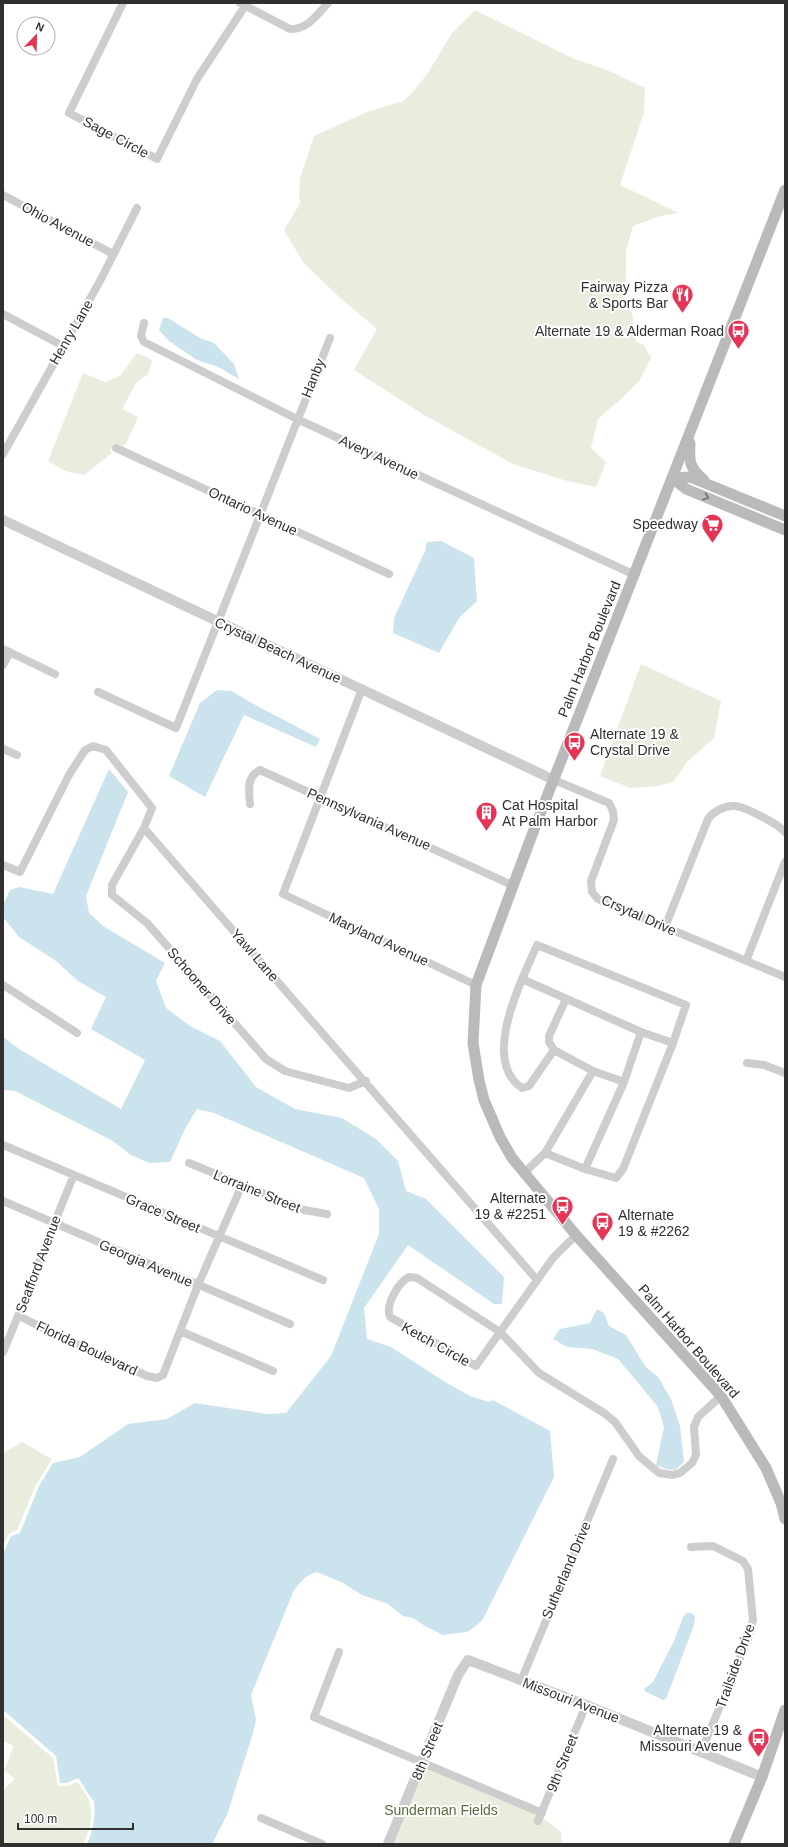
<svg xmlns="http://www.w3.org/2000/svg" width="788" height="1847" viewBox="0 0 788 1847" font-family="Helvetica,sans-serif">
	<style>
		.green { fill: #e8edde }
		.water { fill: #cbe3ed }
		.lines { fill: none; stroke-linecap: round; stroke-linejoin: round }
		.minor { stroke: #cdcdcd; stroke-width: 8 }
		.tertiary { stroke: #cdcdcd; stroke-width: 10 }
		.secondary { stroke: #bababa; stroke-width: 11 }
		.oneway { stroke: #6e6e6e }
		.labels { text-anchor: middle; stroke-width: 4; stroke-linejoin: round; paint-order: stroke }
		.street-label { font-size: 14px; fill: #303030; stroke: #fff }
		.poi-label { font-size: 14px; fill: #303030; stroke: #fff; text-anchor: end }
		.park-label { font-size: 14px; fill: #586c3d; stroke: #fff }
	</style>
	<rect width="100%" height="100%" fill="#fff"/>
	<path class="green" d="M475,10L572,58L607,70L645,88L644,112L620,185L679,213L664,215L633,226L626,250V277L622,301L632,313L636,342L644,345L651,358L640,380L621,399L598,419L591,448L606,462L596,487L567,481L513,464L424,415L354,370L377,329L339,297L303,262L284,230L301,202L299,199L300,178L314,136L367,112L403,101L412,93L428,73L452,33Z
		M137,353L152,360L148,374L136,383L122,409L138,417L126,444L122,446L114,443L110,451L113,452L84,475L65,471L48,461L83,373L105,382L120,376Z
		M641,664L721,701L714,738L687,762L674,781L658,786L630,788L600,776Z
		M22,1442L52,1459L36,1485L17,1530L9,1534L3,1546V1453Z
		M3,1715L53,1758L58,1786H67L77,1782C95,1802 95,1820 83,1844H3V1790L15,1779L4,1770L14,1746L3,1741Z
		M423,1767L539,1815L561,1832L562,1844H391Z"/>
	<path class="water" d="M163,318H168L200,338L214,343L234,364L239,379L218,367L197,360L169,341L159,330Z
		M441,541L474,558L477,601L459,618L439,653L393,633L394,618L425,551L427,542Z
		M217,690L232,691L248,701L320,739L316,747L244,715L205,797L169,776L200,703Z
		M109,769L128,792L86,896L89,913L103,926L165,963L156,981L166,1008L190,1026L220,1041L256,1087L295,1109L342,1118L376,1139L398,1161L406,1191L426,1199L504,1277L502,1304H494L408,1245L364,1308L367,1339L391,1347L445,1382L470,1396L489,1402L493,1400L550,1431L554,1477L483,1619L476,1626L467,1632L443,1635L425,1626L413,1618L403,1616L388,1604L362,1595L343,1583L317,1572C305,1575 302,1581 294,1590L251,1695L256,1720L253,1733L227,1815L212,1844H87C94,1830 95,1817 94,1801C87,1794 84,1785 78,1778L67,1783H60L56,1756L3,1710V1554L11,1536L20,1533L39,1486L53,1463L80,1457L128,1424L167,1419L195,1403L267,1414L286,1413L331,1356L379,1234V1209L364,1178L214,1113L197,1109L186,1127L170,1162L149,1163L131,1155L113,1141L15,1091L3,1090V1037L19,1049L121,1109L145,1060L91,1029L106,997L78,981L56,961L19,937L3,917V905L10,890L19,887L53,894Z
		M597,1309L604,1313L609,1326L626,1335L645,1366L658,1377L671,1399L680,1426L684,1462L675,1470L666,1469L656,1465L664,1427L658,1407L629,1372L618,1359L592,1349L567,1347L553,1339L560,1329L590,1323Z
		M687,1613H691L695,1616L694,1625L666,1699L663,1700L646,1692L644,1689L653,1682L674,1641L683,1617Z"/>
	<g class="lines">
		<path class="minor" d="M123,3L69,113L157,159L197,79L245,6
			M240,3L290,29C307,30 317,15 328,3
			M3,195L113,254
			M3,314L63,346
			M144,323L141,336L144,342L297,419L635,575
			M116,448L389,574
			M3,454L100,281L137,208
			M3,649L55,674
			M3,665L10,652
			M362,689L283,894L476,985
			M98,692L176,728L330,338
			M3,749L17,755
			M554,780L609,803L613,811L614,820L591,881L592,892L598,899L785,977
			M250,804C249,791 246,777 260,770L512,885
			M144,828L537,1280
			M3,865L20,872L69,775L85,750L93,746L106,750L152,808L144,828L112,885V895L147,923L266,1059L285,1071L349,1088L366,1081
			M665,927L708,819C714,811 725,805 735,806C746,807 778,824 785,832
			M746,961L785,862
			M522,979L641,1032L673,1043
			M3,985L77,1033
			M566,999L549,1036V1042L554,1050L593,1071L624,1082
			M747,1063L764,1065L785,1073
			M3,1145L323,1280
			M545,1153L585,1169L616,1178L623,1169L673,1043L686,1005L537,945C522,980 480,1060 522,1088L529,1086L554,1050
			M189,1163L304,1210L327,1214
			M585,1169L624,1082L641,1032
			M524,1173L545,1153L593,1071
			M3,1201L290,1324
			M576,1235L553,1258L500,1332L539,1373L604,1413L615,1422L639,1456L659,1473L673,1475L680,1473L692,1463L696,1455L694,1427L698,1417L721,1396
			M409,1277L417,1278L500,1332L476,1366L390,1317C385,1305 398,1283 409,1277Z
			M19,1316L61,1337L147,1376L157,1378L163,1375L198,1285L242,1185
			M180,1331L273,1371
			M3,1352C28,1294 49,1234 74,1175
			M691,1547L713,1546L743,1561L748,1569L753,1620L748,1639L701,1752
			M339,1652L314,1717L542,1813
			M521,1681L613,1459
			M261,1818L322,1844
			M538,1821L586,1705"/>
		<path class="tertiary" d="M3,520L554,780
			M388,1844L458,1675L468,1660L586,1705L762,1777"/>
		<path class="secondary" d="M785,190L535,827L476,985L473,1043L479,1080L484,1100L500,1137L512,1158L576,1235L721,1396L766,1468L781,1503L785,1519
			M690,443C689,461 689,468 704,480
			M672,478L686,489L785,530
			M672,478L690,477L785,516
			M734,1844L762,1777L785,1710"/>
	</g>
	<defs><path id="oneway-chevron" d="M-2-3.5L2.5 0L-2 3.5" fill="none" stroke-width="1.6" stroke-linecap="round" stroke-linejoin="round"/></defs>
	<use class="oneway" href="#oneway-chevron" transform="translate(706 497) rotate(23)"/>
	<defs>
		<symbol id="restaurant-pin" viewBox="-11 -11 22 30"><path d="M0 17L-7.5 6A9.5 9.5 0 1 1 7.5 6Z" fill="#e53455" stroke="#fff"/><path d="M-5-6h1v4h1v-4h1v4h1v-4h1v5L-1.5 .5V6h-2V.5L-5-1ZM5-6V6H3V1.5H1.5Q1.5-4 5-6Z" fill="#fff"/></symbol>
		<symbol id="bus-pin" viewBox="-11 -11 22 30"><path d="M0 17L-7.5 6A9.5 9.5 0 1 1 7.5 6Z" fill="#e53455" stroke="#fff"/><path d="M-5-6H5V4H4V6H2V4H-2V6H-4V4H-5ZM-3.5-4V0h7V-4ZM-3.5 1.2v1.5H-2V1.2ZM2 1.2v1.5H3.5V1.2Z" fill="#fff"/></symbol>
		<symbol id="supermarket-pin" viewBox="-11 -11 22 30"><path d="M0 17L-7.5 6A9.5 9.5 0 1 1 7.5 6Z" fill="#e53455" stroke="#fff"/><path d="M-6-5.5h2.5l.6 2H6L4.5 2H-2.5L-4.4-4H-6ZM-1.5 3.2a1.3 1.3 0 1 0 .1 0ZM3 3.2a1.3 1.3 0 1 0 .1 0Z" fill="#fff"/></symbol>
		<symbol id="building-pin" viewBox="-11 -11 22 30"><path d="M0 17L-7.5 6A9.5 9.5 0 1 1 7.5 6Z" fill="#e53455" stroke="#fff"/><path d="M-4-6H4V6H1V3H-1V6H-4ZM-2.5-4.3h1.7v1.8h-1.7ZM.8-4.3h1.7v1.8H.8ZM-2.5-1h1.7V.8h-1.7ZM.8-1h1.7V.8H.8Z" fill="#fff"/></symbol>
	</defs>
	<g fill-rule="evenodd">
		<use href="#restaurant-pin" x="670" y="282" width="25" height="34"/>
		<use href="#bus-pin" x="726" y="318" width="25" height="34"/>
		<use href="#supermarket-pin" x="700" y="512" width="25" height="34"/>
		<use href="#bus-pin" x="562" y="730" width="25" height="34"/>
		<use href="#building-pin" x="474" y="800" width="25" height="34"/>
		<use href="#bus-pin" x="550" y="1194" width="25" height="34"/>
		<use href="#bus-pin" x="590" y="1210" width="25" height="34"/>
		<use href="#bus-pin" x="746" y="1726" width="25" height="34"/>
	</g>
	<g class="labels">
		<g class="street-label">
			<text transform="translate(116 137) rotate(28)" y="5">Sage Circle</text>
			<text transform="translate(58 224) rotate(28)" y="5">Ohio Avenue</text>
			<text transform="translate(71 332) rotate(-60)" y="5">Henry Lane</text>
			<text transform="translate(313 378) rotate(-68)" y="5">Hanby</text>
			<text transform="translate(379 457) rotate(25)" y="5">Avery Avenue</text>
			<text transform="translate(253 511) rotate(25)" y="5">Ontario Avenue</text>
			<text transform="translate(589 649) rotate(-68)" y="5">Palm Harbor Boulevard</text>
			<text transform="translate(278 650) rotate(25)" y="5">Crystal Beach Avenue</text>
			<text transform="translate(369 819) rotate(24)" y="5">Pennsylvania Avenue</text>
			<text transform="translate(639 915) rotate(24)" y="5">Crsytal Drive</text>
			<text transform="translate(379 939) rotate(25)" y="5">Maryland Avenue</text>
			<text transform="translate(255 955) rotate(49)" y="5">Yawl Lane</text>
			<text transform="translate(202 986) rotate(49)" y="5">Schooner Drive</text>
			<text transform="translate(257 1191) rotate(22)" y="5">Lorraine Street</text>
			<text transform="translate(163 1213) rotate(23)" y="5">Grace Street</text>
			<text transform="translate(146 1263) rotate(23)" y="5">Georgia Avenue</text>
			<text transform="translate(38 1264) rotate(-69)" y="5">Seafford Avenue</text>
			<text transform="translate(689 1341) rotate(49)" y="5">Palm Harbor Boulevard</text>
			<text transform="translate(436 1344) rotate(29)" y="5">Ketch Circle</text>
			<text transform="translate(87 1348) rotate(25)" y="5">Florida Boulevard</text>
			<text transform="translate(566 1570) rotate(-67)" y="5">Sutherland Drive</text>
			<text transform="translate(735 1666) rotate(-70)" y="5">Trailside Drive</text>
			<text transform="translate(571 1700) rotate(21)" y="5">Missouri Avenue</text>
			<text transform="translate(427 1751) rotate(-68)" y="5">8th Street</text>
			<text transform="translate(562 1763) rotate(-68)" y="5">9th Street</text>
		</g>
		<g class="poi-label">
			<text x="668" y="292">Fairway Pizza<tspan x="668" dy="16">&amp; Sports Bar</tspan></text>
			<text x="724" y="336">Alternate 19 &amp; Alderman Road</text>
			<text x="698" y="529">Speedway</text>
			<text x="590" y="739" text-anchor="start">Alternate 19 &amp;<tspan x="590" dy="16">Crystal Drive</tspan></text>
			<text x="502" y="810" text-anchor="start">Cat Hospital<tspan x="502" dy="16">At Palm Harbor</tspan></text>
			<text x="546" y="1203">Alternate<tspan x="546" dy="16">19 &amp; #2251</tspan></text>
			<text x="618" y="1220" text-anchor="start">Alternate<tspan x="618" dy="16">19 &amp; #2262</tspan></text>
			<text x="742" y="1735">Alternate 19 &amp;<tspan x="742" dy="16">Missouri Avenue</tspan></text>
		</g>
		<g class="park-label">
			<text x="441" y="1815">Sunderman Fields</text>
		</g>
	</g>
	<rect width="788" height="1847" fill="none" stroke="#303030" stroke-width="8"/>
	<g transform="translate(36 36) rotate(23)"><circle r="19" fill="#ffffff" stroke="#acacac"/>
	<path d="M0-3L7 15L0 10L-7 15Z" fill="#e53455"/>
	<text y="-6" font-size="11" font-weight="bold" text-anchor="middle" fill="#303030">N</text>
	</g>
	<path d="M18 1823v6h115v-6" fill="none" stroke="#303030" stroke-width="2"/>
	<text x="24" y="1823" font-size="12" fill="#303030" stroke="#ffffff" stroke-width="3" paint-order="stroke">100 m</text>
</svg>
